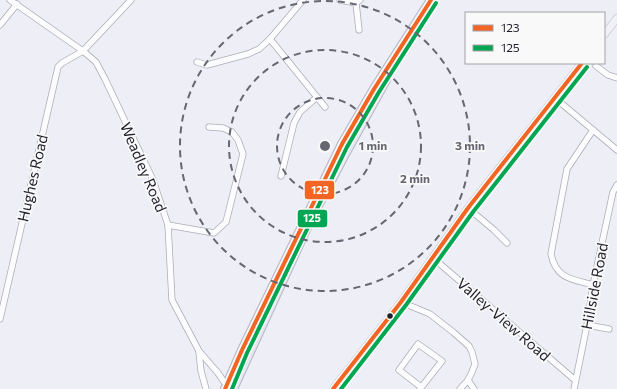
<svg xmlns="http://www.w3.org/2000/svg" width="617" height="389" viewBox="0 0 617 389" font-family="Commissioner,sans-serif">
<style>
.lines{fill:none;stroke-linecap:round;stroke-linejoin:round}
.minor-casing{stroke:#acadb6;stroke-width:7}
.major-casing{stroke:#b6b6c4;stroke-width:8}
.highway-casing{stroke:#b6b6c4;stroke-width:10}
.minor{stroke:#fcfcfe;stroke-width:5.5}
.major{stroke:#f0f0f6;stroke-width:7}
.highway{stroke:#e6e6f2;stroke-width:8}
.minor-bridge-casing{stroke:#acadb6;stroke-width:7;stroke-linecap:butt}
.minor-bridge{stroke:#fcfcfe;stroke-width:5.5}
.bus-1-casing{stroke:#f9f9f9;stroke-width:7}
.bus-2-casing{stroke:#f9f9f9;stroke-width:7}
.bus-1{stroke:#f26522;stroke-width:4}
.bus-2{stroke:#00a651;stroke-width:4}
.ring{fill:none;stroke:#676773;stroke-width:2;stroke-dasharray:7 5}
.bus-dot{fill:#1f1f2c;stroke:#f9f9f9;stroke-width:1.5}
.labels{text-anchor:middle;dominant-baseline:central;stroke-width:3.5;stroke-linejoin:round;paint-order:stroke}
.street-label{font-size:15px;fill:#1f1f2c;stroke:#f9f9f9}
.centre{fill:#676773;stroke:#f9f9f9;stroke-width:2}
.ring-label{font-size:12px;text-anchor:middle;font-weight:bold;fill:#676773;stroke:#f9f9f9;stroke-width:3.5;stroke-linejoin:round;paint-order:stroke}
.line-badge{stroke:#f9f9f9;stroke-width:1.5}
.badge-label{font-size:11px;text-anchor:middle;font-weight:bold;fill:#fff}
</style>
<rect width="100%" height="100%" fill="#eeeef6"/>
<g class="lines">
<g class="minor-casing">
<g id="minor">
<polyline points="10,0 83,51 96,62 105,79 153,180 168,225 172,300 199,351 218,373"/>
<polyline points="340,0 356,3 360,0"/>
<polyline points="356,3 359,30"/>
<polyline points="0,25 17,4"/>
<polyline points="270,39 325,107"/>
<polyline points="197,62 207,65 248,54 259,49 270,39 303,0"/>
<polyline points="596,66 608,75 617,78"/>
<polyline points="555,98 617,150"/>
<path d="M593 130 567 169 551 254C556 279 572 279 593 285"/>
<polyline points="281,176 294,123 300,112 317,97"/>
<polyline points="468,208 494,230 507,243"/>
<polyline points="168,225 214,233 226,222 243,154 238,140 232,132 223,128 209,127"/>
<polyline points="433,258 575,380"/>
<polyline points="401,302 430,314 453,332 469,346 472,352 475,364 472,372 468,380 474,389"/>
<polyline points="0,319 58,67 62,63 83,51 131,0"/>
<polyline points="587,325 609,329"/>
<polyline points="199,352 201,371 206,389"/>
<polyline points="420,389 442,361 418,344 399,370 421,387"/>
<polyline points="460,389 468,380"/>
<polyline points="574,389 587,325 593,285 613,192 617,185"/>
</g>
</g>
<g class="major-casing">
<g id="major">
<polyline points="604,35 617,18"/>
<polyline points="333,389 401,302 468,208 582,63"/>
</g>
</g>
<g class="highway-casing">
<g id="highway">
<polyline points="225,389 242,350 342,144 374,89 431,0"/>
<polyline points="233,389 309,223 345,154 386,80"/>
</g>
</g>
<use href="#minor" class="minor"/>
<use href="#major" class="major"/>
<use href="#highway" class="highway"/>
<g class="minor-bridge-casing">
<polyline id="minor-bridge" points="218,373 229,389"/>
</g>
<use href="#minor-bridge" class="minor-bridge"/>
<g class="bus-1-casing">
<g id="bus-1">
<polyline points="225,389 242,350 342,144 374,89 431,0"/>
<polyline points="333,389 401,302 468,208 582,63"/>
</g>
</g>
<g class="bus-2-casing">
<g id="bus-2">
<polyline points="232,389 247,353 347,147 379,92 436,3"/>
<polyline points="341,389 406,305 473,212 587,67"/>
</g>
</g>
<use href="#bus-1" class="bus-1"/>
<use href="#bus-2" class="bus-2"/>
</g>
<g class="ring">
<circle cx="325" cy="146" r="48"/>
<circle cx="325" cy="146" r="96"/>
<circle cx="325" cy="146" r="145"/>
</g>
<circle class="bus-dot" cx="390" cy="316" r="3.5"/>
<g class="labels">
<g class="street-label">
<text transform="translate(144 167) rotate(67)">Weadley Road</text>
<text transform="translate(32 178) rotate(-77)">Hughes Road</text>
<text transform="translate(594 286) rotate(-79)">Hillside Road</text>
<text transform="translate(504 319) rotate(41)">Valley-View Road</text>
</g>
</g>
<circle cx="325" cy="146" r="6" class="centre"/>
<g class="ring-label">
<text x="373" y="150">1 min</text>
<text x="470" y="150">3 min</text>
<text x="415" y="183">2 min</text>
</g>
<g class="line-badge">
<rect x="304" y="180" width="31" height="20" rx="4" fill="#f26522"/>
<rect x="297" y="209" width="31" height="19" rx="4" fill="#00a651"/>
</g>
<g class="badge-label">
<text x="320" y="194">123</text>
<text x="312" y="222">125</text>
</g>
<rect x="465" y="12" width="140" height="52" fill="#f9f9f9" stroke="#a2a2a7"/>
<rect x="473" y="25" width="20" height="6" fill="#f26522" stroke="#a2a2a7"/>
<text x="501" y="32" font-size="12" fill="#1f1f2c">123</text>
<rect x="473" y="45" width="20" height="6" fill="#00a651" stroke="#a2a2a7"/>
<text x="501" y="52" font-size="12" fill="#1f1f2c">125</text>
</svg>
